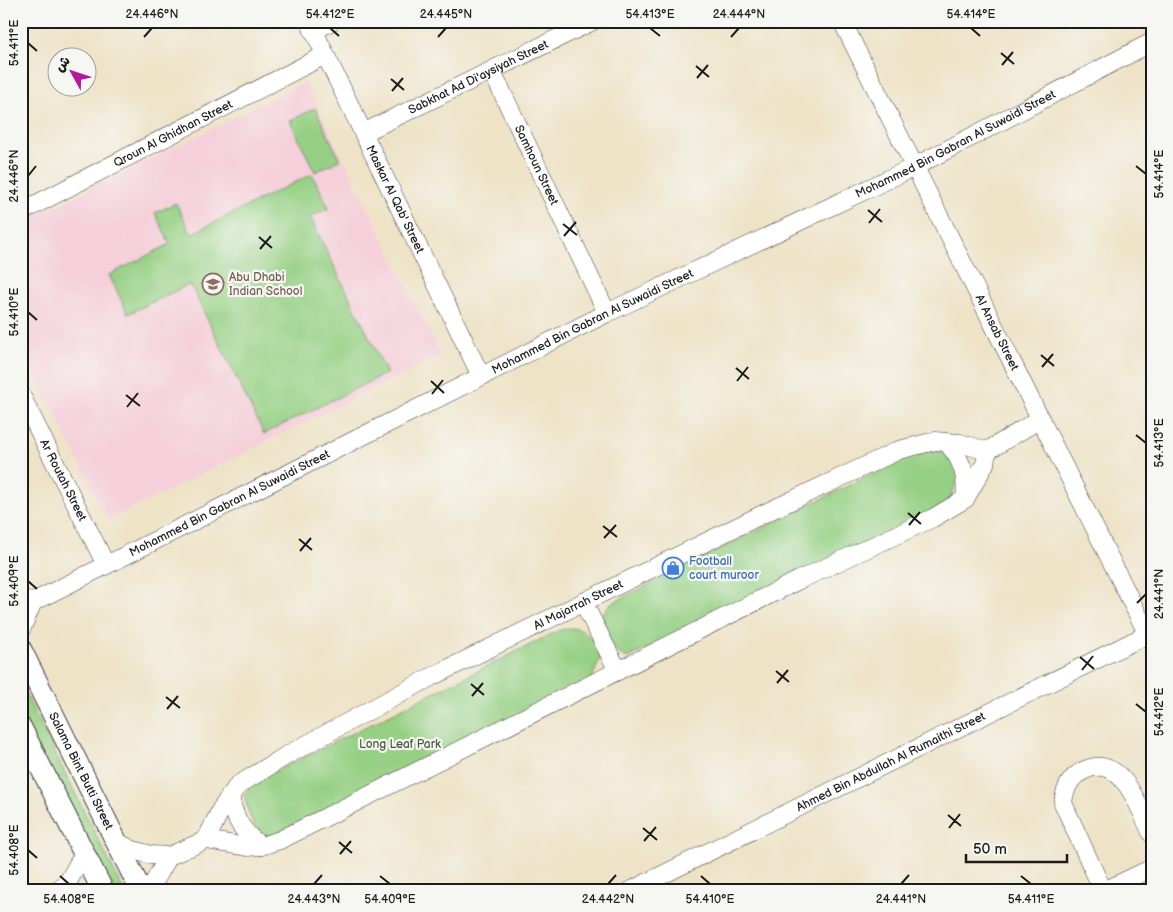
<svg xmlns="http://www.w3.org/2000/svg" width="1173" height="912" viewBox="0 0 1173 912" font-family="'Balsamiq Sans','Playpen Sans Arabic',sans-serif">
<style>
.built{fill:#f5cfd9}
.green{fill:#96d084;stroke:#597650}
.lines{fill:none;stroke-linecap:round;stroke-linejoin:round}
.minor-casing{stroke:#3c3a36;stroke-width:19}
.major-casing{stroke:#3c3a36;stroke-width:23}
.minor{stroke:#fff;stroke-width:18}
.major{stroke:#fff;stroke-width:21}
.ticks{fill:none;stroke:#1c1c1c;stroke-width:2}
.labels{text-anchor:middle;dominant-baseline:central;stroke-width:4.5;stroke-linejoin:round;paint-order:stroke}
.street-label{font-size:12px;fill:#1c1c1c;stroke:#f6f6f2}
.education-label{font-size:12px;fill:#785e54;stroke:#f6f6f2;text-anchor:start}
.shop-label{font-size:12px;fill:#366cbe;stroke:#f6f6f2;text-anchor:start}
.park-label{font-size:12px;fill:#475b40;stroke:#f6f6f2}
.neatline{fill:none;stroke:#1c1c1c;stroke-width:2}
.ticks-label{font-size:12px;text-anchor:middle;fill:#1c1c1c}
</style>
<rect width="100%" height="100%" fill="#f6f6f2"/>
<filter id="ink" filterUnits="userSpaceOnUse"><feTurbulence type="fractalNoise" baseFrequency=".02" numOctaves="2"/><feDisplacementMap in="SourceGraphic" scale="10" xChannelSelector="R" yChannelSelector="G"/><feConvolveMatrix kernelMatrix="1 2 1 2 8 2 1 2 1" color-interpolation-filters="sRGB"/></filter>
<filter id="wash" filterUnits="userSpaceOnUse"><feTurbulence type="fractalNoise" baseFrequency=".0096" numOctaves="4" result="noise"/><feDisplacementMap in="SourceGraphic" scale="20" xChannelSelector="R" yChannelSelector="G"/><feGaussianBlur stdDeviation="1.12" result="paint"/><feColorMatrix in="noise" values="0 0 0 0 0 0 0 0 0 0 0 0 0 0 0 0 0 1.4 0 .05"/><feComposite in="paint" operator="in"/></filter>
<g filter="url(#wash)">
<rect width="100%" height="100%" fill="#eee3c7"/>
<polygon class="built" points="305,82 441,355 108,520 21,346 21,223"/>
<g class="green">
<polygon points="315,108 340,160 315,172 290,121"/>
<polygon points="312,174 329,208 310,217 387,373 264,434 190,284 128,314 109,275 170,244 155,213 176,203 191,234"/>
<path d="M931 449 941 452 956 465 958 479 948 503 628 658C609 652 606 632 602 614L610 604 918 451Z"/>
<path d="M573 628 583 631 598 645 600 659 590 683 270 837C251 831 248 811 244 794L252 783 560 630Z"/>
<polygon points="21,685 124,891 107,891 21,716"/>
</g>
</g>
<g filter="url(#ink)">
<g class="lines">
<g class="minor-casing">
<g id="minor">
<path id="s1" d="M309 21 481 376"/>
<path id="s2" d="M842 21 1152 643"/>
<polyline points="313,31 332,21"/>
<path id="s3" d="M492 71 607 313"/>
<path id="s4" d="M363 133 593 21"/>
<path id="s5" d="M21 212 325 55"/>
<path id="s6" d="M21 395 106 565"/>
<path d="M946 442C962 458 968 476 965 499"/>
<path id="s7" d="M21 600 33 602 607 313 914 167 1152 42"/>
<polyline points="583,602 618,671"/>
<polyline points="21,630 33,602"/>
<path d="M230 796C234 819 243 833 261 846"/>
<path id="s8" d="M206 840 221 809 238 785 289 754 431 677 765 513 899 450 935 441 960 443 987 451"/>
<polyline points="117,842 133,850 151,855 169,856 206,840 247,847 261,846 280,840 799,580 933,518 965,499 985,464 987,451 1040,419"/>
<polyline points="57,891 69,880 84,853"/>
<polyline points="149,891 169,856"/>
<path id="s9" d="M630 891 1152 632"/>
<path d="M1103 891 1063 803C1065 787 1071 776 1085 770 1123 753 1139 809 1152 834"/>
<polyline points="1104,891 1152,868"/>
</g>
</g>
<g class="major-casing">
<g id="major">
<path id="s10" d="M21 650 141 891"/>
<polyline points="21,728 103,891"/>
</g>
</g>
<use href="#minor" class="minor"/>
<use href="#major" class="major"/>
</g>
</g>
<path class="ticks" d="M330 28 339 36M650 28 660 36M971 28 980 36M144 37 152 28M438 37 446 28M731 37 739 28M28 43 37 51M1001 53 1014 64M1002 65 1013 52M696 66 709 77M697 78 708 65M391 79 404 90M392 91 403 78M1136 166 1146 174M28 176 36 166M868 210 882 222M869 223 880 209M563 224 577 235M564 236 576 222M259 237 272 248M260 249 271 236M28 312 37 320M1041 355 1054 366M1042 367 1053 354M736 368 749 379M431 381 444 393M737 381 748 367M432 394 443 380M126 395 140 406M127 407 138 393M1136 435 1146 443M908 513 921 524M909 525 920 512M603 526 617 537M604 538 616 525M299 539 312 550M300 551 311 538M28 581 37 589M1137 603 1146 594M1080 657 1094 669M1082 670 1093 656M776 671 789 682M777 683 788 670M471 684 484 695M472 696 483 683M166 697 180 708M1136 704 1146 712M167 709 178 696M948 815 961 826M643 828 657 840M949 828 960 814M644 841 656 827M339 842 352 853M28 850 37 858M340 854 351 841M60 876 69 884M380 876 390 884M701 876 710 884M1021 876 1031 884M314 884 322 875M608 884 616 875M901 884 909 875"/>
<defs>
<g id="school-ring" transform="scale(1.125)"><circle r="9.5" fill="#f6f6f2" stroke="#8d6e63" stroke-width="1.5"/><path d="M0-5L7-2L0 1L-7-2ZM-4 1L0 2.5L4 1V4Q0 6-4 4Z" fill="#8d6e63"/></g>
<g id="shop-ring" transform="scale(1.125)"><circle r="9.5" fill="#f6f6f2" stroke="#3f7fe0" stroke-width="1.5"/><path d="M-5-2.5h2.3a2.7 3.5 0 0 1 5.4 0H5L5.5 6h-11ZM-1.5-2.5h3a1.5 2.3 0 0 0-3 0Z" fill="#3f7fe0"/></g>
</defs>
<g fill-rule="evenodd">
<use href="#school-ring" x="213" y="284"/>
<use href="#shop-ring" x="673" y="568"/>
</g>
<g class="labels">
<g class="street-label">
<text stroke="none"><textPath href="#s4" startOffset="128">Sabkhat Ad Di'aysiyah Street</textPath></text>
<text stroke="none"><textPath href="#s5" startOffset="171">Qroun Al Ghidhan Street</textPath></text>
<text stroke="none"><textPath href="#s7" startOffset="1042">Mohammed Bin Gabran Al Suwaidi Street</textPath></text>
<text stroke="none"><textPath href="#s3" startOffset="104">Samhoun Street</textPath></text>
<text stroke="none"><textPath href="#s1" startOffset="198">Maskar Al Qab' Street</textPath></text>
<text stroke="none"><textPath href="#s7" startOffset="638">Mohammed Bin Gabran Al Suwaidi Street</textPath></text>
<text stroke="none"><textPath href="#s2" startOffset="348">Al Ansab Street</textPath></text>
<text stroke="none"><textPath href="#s6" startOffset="95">Ar Routah Street</textPath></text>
<text stroke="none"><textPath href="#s7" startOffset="232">Mohammed Bin Gabran Al Suwaidi Street</textPath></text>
<text stroke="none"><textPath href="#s8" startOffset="449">Al Majarrah Street</textPath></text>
<text stroke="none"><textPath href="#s9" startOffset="291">Ahmed Bin Abdullah Al Rumaithi Street</textPath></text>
<text stroke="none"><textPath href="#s10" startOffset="135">Salama Bint Butti Street</textPath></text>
</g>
<g class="education-label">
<text x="229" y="277">Abu Dhabi<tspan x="229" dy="14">Indian School</tspan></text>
</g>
<g class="shop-label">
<text x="689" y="561">Football<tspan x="689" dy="14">court muroor</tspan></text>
</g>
<g class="park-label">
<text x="400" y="744">Long Leaf Park</text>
</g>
</g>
<rect width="1173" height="912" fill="none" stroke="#f6f6f2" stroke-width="55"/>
<g transform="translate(72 72) rotate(310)"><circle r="24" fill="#f6f6f2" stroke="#9f9f9c"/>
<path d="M0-4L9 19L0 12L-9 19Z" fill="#b5179e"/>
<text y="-8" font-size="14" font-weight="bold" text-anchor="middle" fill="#1c1c1c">ش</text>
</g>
<path d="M966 854v8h101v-8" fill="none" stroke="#1c1c1c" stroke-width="2.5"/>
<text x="973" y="854" font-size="15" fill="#1c1c1c" stroke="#f6f6f2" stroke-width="4" paint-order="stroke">50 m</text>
<rect x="28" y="28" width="1118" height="856" class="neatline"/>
<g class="ticks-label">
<text x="152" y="18">24.446°N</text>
<text x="330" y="18">54.412°E</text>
<text x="446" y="18">24.445°N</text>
<text x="650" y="18">54.413°E</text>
<text x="739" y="18">24.444°N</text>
<text x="971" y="18">54.414°E</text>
<text transform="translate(14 43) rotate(-90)" y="4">54.411°E</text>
<text transform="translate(1159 174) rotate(-90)" y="4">54.414°E</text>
<text transform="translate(14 176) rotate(-90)" y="4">24.446°N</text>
<text transform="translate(14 312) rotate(-90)" y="4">54.410°E</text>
<text transform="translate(1159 443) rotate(-90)" y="4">54.413°E</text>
<text transform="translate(14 581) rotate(-90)" y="4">54.409°E</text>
<text transform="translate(1159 594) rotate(-90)" y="4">24.441°N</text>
<text transform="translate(1159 712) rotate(-90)" y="4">54.412°E</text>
<text transform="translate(14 850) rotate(-90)" y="4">54.408°E</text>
<text x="69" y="903">54.408°E</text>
<text x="314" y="903">24.443°N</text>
<text x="390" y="903">54.409°E</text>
<text x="608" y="903">24.442°N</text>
<text x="710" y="903">54.410°E</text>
<text x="901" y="903">24.441°N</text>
<text x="1031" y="903">54.411°E</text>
</g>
</svg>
